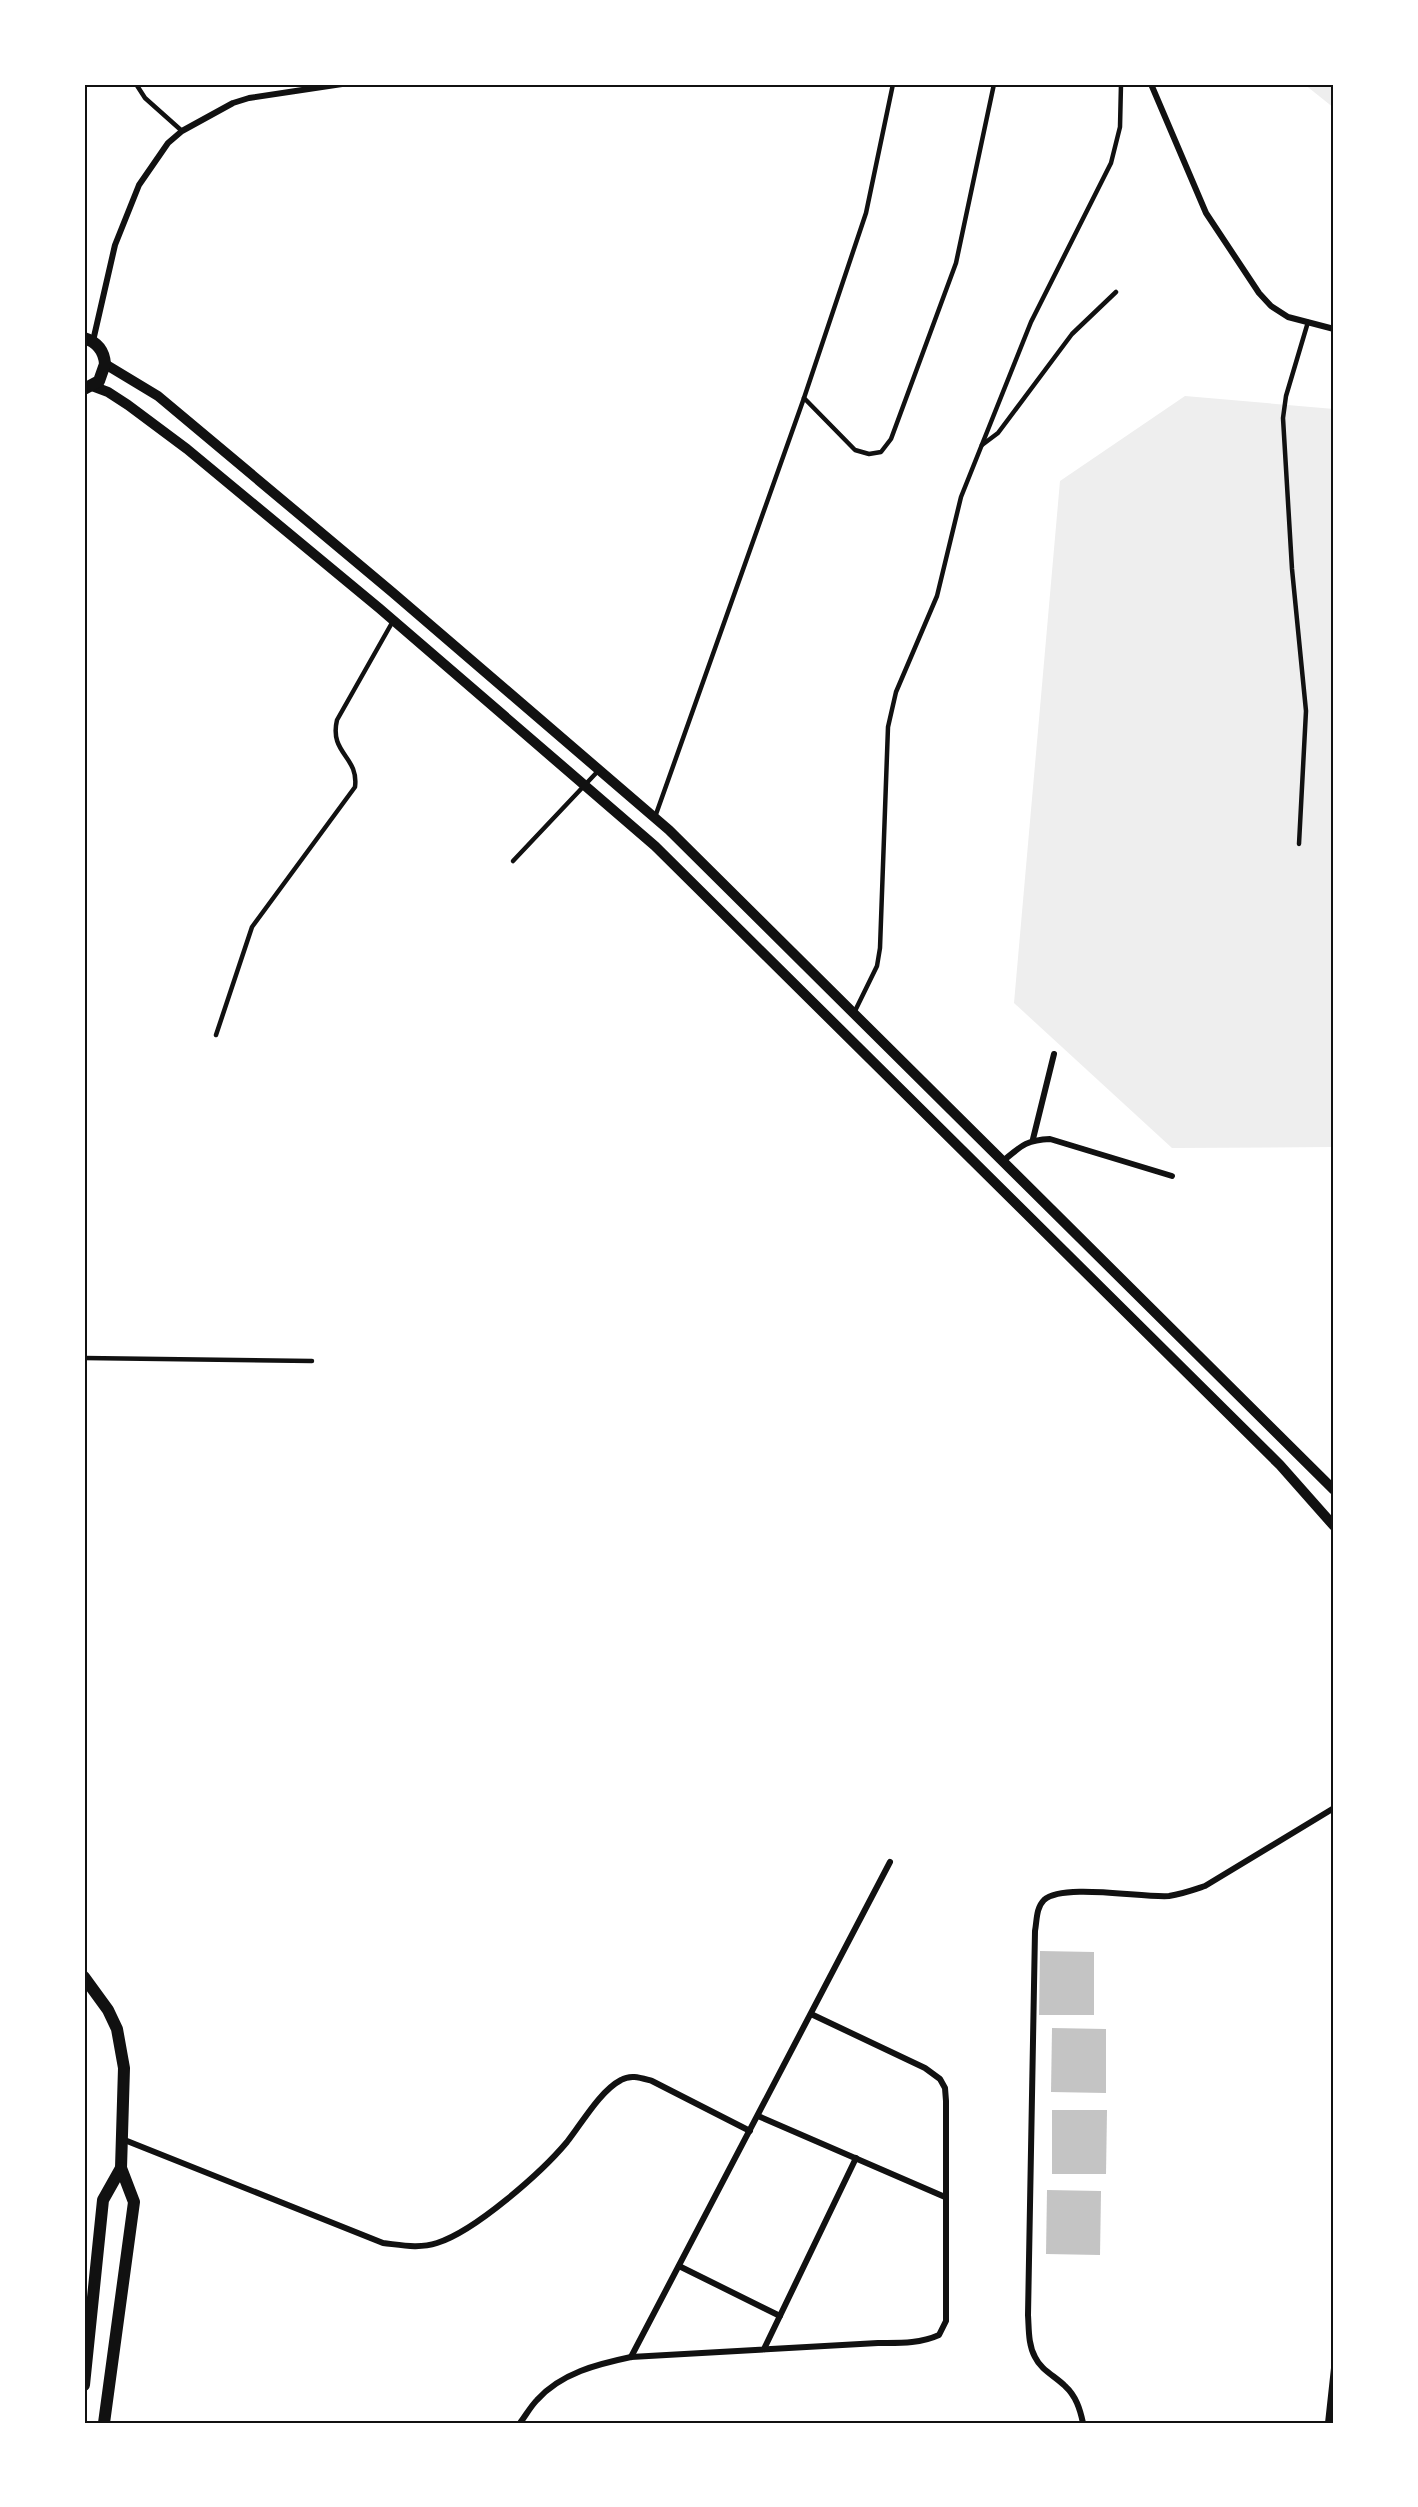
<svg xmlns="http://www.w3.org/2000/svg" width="1418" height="2507" viewBox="0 0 1418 2507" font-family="'Exo 2',sans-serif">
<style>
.green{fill:#eee}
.building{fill:#c4c4c4}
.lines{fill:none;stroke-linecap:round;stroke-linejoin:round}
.service{stroke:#111;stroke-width:4.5}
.minor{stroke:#111;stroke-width:6}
.tertiary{stroke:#111;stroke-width:10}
.secondary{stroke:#111;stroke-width:12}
.neatline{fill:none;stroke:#111;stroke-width:2}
</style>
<rect width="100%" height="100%" fill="#fff"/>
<g class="green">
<polygon points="1304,84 1334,84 1334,108"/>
<polygon points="1185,396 1334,409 1334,1147 1172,1148 1014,1003 1060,481"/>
</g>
<g class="building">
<polygon points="1040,1951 1094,1952 1094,2015 1039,2015"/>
<polygon points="1052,2028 1106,2029 1106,2093 1051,2092"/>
<polygon points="1052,2110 1107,2110 1106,2174 1052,2174"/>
<polygon points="1047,2190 1101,2191 1100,2255 1046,2254"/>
</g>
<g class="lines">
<g class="service">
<polyline points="136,84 145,98 182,131"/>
<polyline points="804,398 855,450 869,454 881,452 891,439 956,263 994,84"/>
<polyline points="982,445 998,433 1072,334 1116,292"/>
<polyline points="655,817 804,398 866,213 893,84"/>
<polyline points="1299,844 1306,711 1292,569 1283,418 1286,396 1308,322"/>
<polyline points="513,861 599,770"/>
<polyline points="854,1013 877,966 880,948 888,727 896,692 937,596 961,497 1031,322 1111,163 1120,127 1121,84"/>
<path d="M216 1035 252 927 355 787C359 756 329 754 337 720L393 621"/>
<polyline points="84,1358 312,1361"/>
</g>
<g class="minor">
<polyline points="1151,84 1206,213 1259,293 1271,306 1288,317 1334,329"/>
<polyline points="93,341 115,245 139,185 168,143 182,131 233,103 249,98 342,84"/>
<polyline points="1033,1139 1054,1054"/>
<path d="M1003 1161C1021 1146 1026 1140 1050 1139L1172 1176"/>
<polyline points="758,2116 945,2197"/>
<path d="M122 2139 383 2243C401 2245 419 2249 437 2243 475 2231 541 2173 567 2142 582 2123 600 2091 621 2080 631 2074 641 2078 652 2081L750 2131"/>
<polyline points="679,2266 780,2316"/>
<polyline points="764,2349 856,2158"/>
<polyline points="631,2357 890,1862"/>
<path d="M520 2423C526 2415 531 2406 537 2400 561 2373 598 2364 631 2357L878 2343C900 2343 919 2344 939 2335L946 2321V2101L945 2088 940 2079 925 2068 811 2014"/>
<path d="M1083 2423C1080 2409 1076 2396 1065 2386 1055 2376 1041 2370 1035 2357 1028 2344 1029 2329 1028 2315L1035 1931C1037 1920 1036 1908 1044 1900 1063 1883 1142 1898 1169 1896 1182 1894 1193 1890 1205 1886L1334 1808"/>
<polyline points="1328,2423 1334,2368"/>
</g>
<g class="tertiary">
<polyline points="105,364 158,396 392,592 669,830 1334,1490"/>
<polyline points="92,386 108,392 128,405 187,449 379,608 655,846 1280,1465 1334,1526"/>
</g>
<g class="secondary">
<path d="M84 338C97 342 104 350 105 364L99 381 84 389"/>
<polyline points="84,1977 108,2010 117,2029 124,2068 121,2168 134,2202 104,2423"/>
<polyline points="84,2385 103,2200 121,2168"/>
</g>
</g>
<rect width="1418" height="2507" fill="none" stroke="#ffffff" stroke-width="171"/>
<rect x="86" y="86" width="1246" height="2336" class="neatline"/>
</svg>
